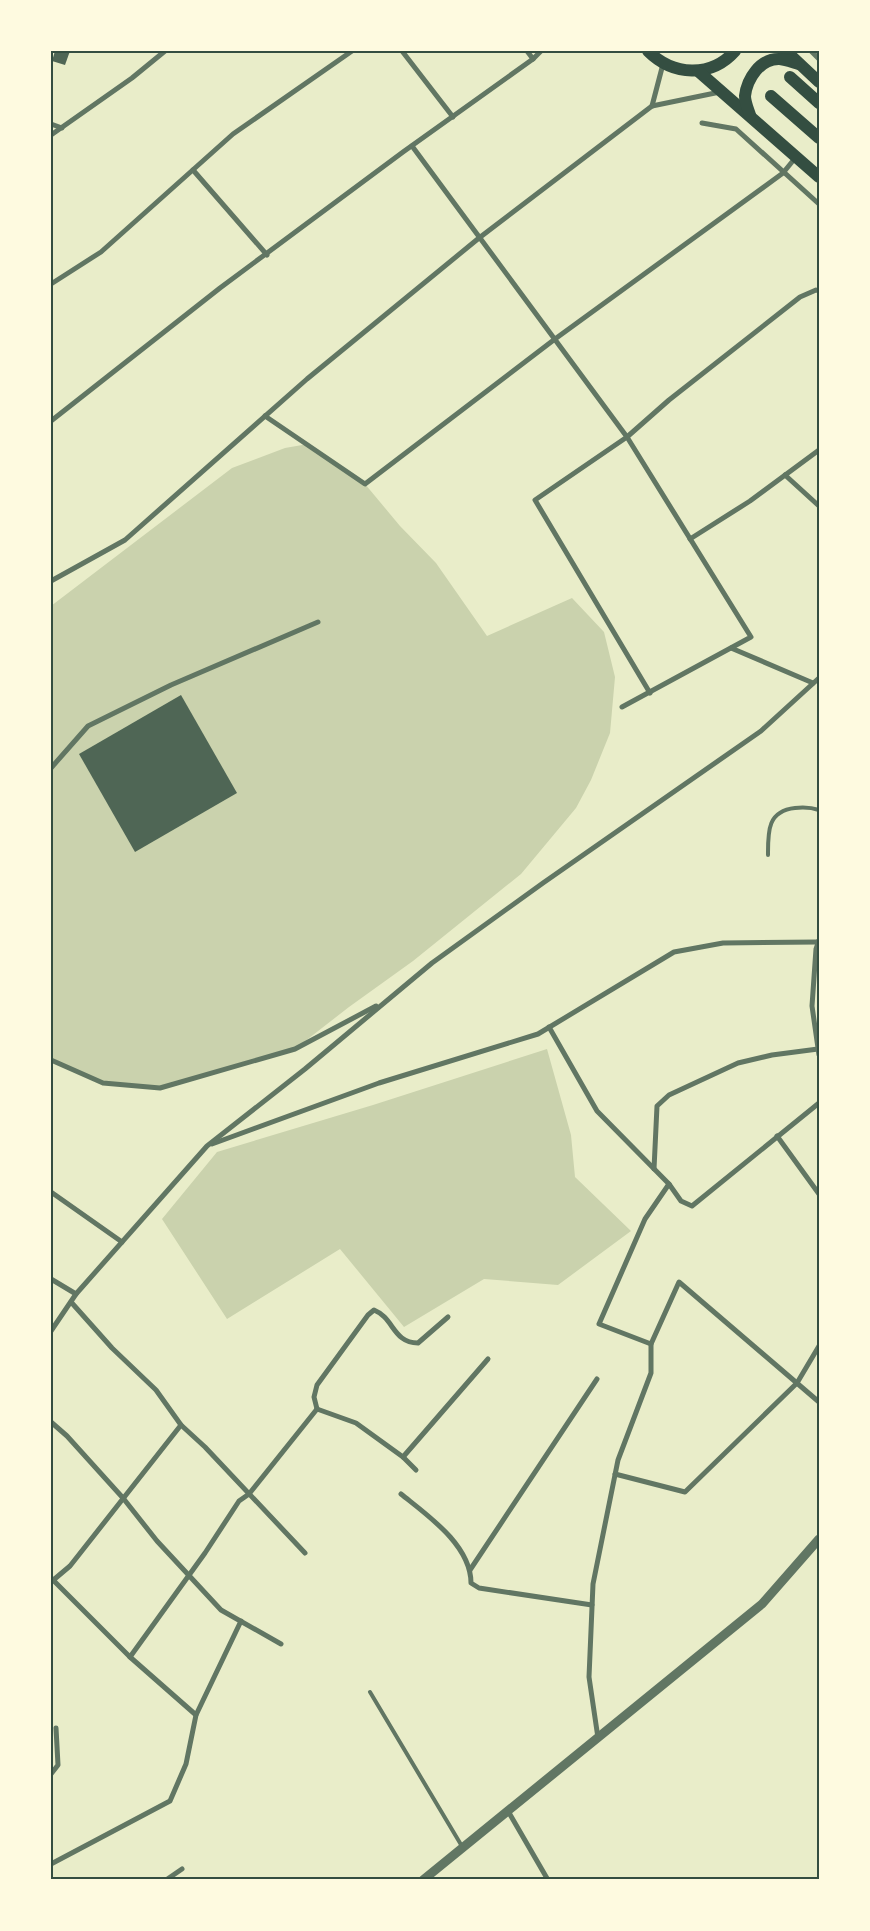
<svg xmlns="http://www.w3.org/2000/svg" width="870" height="1931" viewBox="0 0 870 1931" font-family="'Times New Roman',serif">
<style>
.green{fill:#cad2ad}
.building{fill:#4f6655}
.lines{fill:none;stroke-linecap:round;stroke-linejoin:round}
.service{stroke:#617663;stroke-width:4}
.minor{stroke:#617663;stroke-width:5}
.tertiary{stroke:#617663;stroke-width:9}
.trunk{stroke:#344e41;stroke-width:12}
.neatline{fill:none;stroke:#344e41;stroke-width:2}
</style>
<rect width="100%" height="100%" fill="#e9edc9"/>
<g class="green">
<polygon points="308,444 365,484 400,526 436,563 487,636 572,598 604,632 615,677 610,733 591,780 576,808 521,874 413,961 349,1007 295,1049 160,1088 103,1083 51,1060 51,606 232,468 285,448"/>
<polygon points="547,1049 571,1135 575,1177 631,1231 558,1285 484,1279 404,1327 340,1249 227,1319 162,1219 217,1152 373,1105"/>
</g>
<g class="building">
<polygon points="55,51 70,51 65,65 52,61"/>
<polygon points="181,695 237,793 135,852 79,754"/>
</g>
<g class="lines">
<g class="service">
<path d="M768 855C768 832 767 811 795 808 804 807 810 807 819 810"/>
<polyline points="370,1692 463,1848"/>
</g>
<g class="minor">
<polyline points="402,51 453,117"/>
<polyline points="527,51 533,59"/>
<polyline points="811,51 819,59"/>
<polyline points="652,106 663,64"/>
<polyline points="702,123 736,129 819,204"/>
<polyline points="51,124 62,128"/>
<polyline points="51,135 132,78 165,51"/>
<polyline points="412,146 627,437 751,637 622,707"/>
<polyline points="193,170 267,255"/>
<polyline points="51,284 101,252 233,134 352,51"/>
<polyline points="265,416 365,484 555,339 783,173 796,157"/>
<polyline points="51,421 220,288 403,152 533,59 541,51"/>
<polyline points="785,475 819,506"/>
<polyline points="690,539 750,501 819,450"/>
<polyline points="51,581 125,540 307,379 479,238 652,106 720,92"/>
<polyline points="731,648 813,683"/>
<polyline points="650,693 535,500 627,437 669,400 800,297 816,290 819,291"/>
<polyline points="51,768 88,726 171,685 318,622"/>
<polyline points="819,940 816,949 812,1006 819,1055"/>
<polyline points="549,1027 597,1111 669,1184 681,1201 692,1206 819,1103"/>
<polyline points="51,1060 103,1083 160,1088 295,1049 376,1006"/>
<polyline points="777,1136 819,1194"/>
<polyline points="212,1144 379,1083 538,1034 674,952 723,943 818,942"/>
<polyline points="654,1169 657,1106 669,1095 738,1063 772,1055 818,1049"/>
<polyline points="51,1192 122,1242"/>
<polyline points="51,1279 76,1294"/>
<polyline points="71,1302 112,1348 156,1390 181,1425 205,1447 305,1553"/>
<polyline points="51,1331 76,1294 207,1146 305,1069 432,963 543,883 761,731 819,678"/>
<polyline points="651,1344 599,1324 645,1219 669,1184"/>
<path d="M317 1409 314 1397 317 1385 368 1315 374 1310C394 1318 393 1343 418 1343L448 1317"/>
<polyline points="317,1409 356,1423 403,1457 416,1470"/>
<polyline points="51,1422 67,1436 123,1498 157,1541 221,1610 281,1644"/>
<polyline points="403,1457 488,1359"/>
<polyline points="615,1474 685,1492 797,1383 819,1346"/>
<path d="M401 1494C427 1515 471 1545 471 1583L479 1588 592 1605"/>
<polyline points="470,1570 597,1379"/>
<polyline points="51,1578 130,1657 196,1715"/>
<polyline points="51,1582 70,1566 181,1425"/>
<polyline points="130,1657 205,1553 239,1501 249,1494 317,1409"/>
<polyline points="598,1738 589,1677 593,1584 618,1460 651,1373 651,1344 679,1282 819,1402"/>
<polyline points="51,1774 58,1765 56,1728"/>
<polyline points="508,1811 548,1880"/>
<polyline points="51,1864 170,1801 186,1764 196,1715 241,1621"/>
<polyline points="166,1880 182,1869"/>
</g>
<polyline class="tertiary" points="423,1880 762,1604 819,1539"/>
<g class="trunk">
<path d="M648 51C673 76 711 78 735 51"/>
<polyline points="786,51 819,82"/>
<polyline points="698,71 819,177"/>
<polyline points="790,77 819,103"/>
<polyline points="771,96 819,138"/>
<path d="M750 115C748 109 745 102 745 96 747 79 760 58 780 59 786 60 793 62 799 64"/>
</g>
</g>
<rect width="870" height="1931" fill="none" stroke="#fefae0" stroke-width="105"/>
<rect x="52" y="52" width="766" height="1826" class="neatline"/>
</svg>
